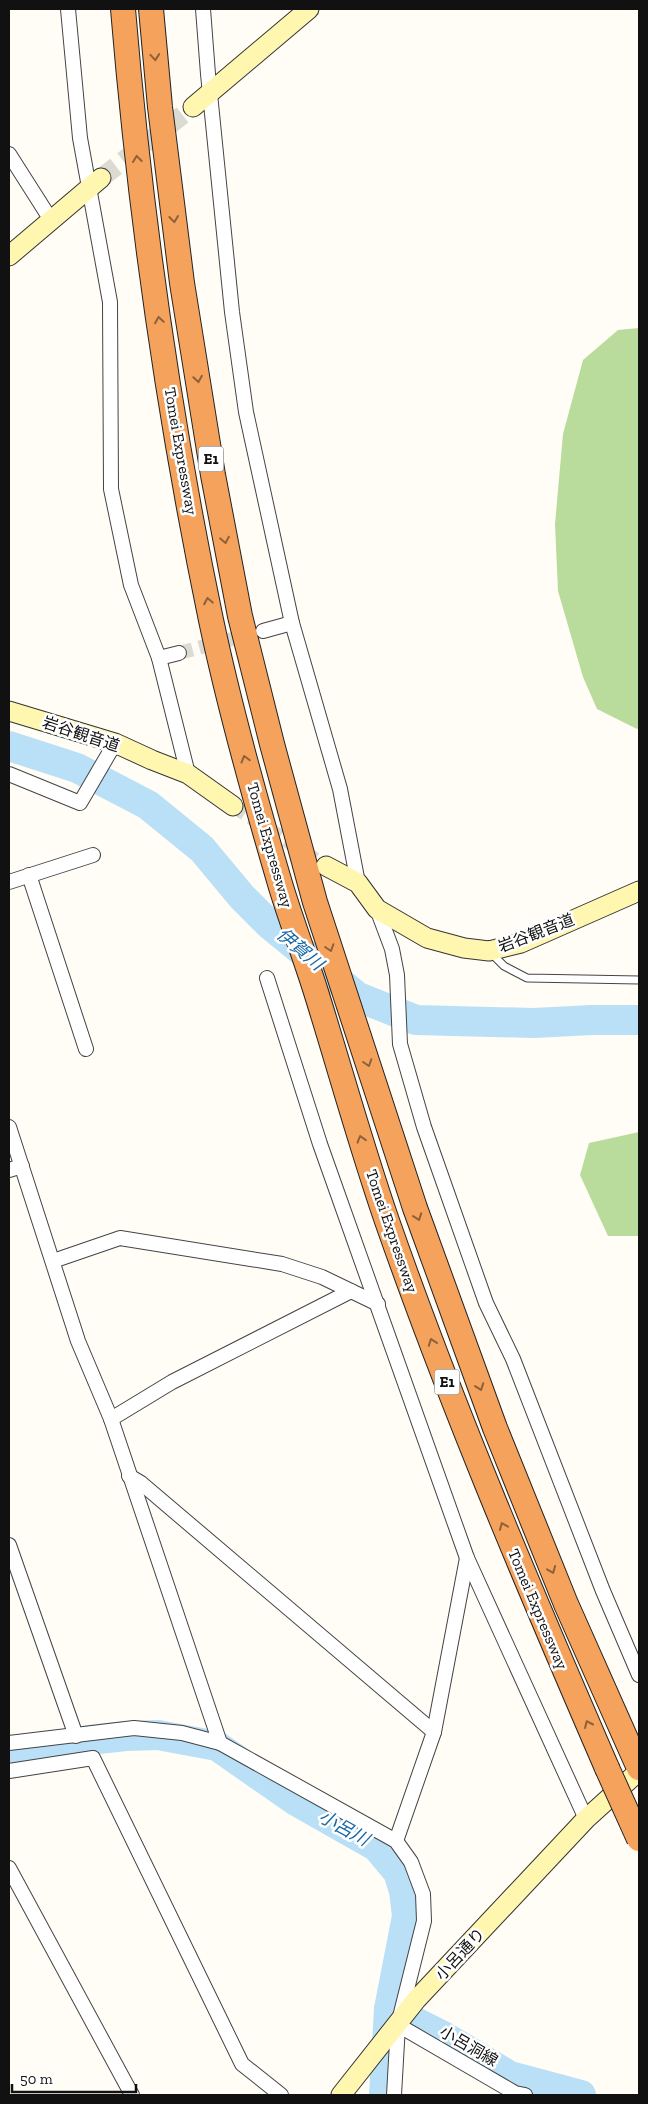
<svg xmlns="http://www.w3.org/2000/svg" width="648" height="2104" viewBox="0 0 648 2104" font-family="'Zilla Slab','Noto Sans JP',serif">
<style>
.forest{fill:#b9dc9c}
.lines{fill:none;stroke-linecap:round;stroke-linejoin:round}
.river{stroke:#b9e0f7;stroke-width:30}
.street-tunnel{stroke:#dbdad3;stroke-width:14;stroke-dasharray:14 7;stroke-linecap:butt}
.secondary-tunnel{stroke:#dbdad3;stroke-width:19;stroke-dasharray:19 9;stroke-linecap:butt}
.lane-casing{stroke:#444;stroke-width:9}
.street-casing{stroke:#444;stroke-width:16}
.secondary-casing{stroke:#333;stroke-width:21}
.highway-casing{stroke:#222;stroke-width:26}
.lane{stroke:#fff;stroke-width:7}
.street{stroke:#fff;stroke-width:14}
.secondary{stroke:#fff6b0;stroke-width:19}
.highway{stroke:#f5a25d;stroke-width:24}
.highway-bridge-casing{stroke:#222;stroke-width:26;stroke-linecap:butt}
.highway-bridge{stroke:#f5a25d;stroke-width:24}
.oneway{stroke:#8e613b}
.labels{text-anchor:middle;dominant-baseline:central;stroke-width:5;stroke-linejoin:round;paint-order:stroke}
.shield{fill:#fff;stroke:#585858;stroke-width:1}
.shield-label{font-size:15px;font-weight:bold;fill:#111}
.street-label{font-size:16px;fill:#111;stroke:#fff}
.water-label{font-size:18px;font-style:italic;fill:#1768a6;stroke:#fff}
</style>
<rect width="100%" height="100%" fill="#fffdf5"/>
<g class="forest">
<polygon points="639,328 639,728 637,729 597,709 583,677 558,591 555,524 563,434 583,360 618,330"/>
<polygon points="639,1132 639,1236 608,1236 580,1175 589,1143"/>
</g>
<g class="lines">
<g class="river">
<polyline points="9,746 77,768 148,805 202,849 242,897 270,925 358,997 416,1020 534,1023 592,1020 639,1020"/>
<polyline points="9,1754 89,1740 126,1736 158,1735 217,1746 296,1801 377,1847 398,1872 404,1891 407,1916 389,2009 384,2095"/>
<polyline points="389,2009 445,2037 510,2076 581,2095"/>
</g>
<g class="street-tunnel">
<polyline points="179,653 251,634"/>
<polyline points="233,806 326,866"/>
</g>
<polyline class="secondary-tunnel" points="101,178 193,107"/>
<g class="lane-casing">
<polyline id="lane" points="491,953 504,966 527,978 639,980"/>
</g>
<g class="street-casing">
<g id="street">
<polyline points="68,9 80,138 110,302 111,489 131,585 159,658 188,774"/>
<polyline points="203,9 208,74 232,312 246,412 292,623 340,789 358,883"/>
<polyline points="9,154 51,220"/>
<polyline points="263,631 292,623"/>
<polyline points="159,658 179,653"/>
<polyline points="9,774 80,803 115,743"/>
<polyline points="29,875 86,1049"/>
<polyline points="9,882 93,855"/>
<polyline points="377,909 392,949 397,975 400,1044 424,1127 486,1303 513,1359 603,1591 639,1675"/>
<polyline points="267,978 320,1144 467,1558 586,1819"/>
<polyline points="9,1127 78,1341 111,1419 220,1743"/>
<polyline points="9,1170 22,1166"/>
<polyline points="53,1261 120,1238 282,1264 322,1277 378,1304"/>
<polyline points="111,1419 172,1382 351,1291"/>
<polyline points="129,1476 141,1483 434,1732"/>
<polyline points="9,1545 76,1736"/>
<polyline points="9,1743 134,1728 182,1733 220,1743 396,1841 411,1862 423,1894 424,1921 398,2025 394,2095"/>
<polyline points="9,1771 93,1758 242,2064 281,2095"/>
<polyline points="396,1841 434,1732 467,1558"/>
<polyline points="9,1868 132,2095"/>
<polyline points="398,2025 515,2093 525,2095"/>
</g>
</g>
<g class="secondary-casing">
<g id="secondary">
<polyline points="193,107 309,9"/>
<polyline points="9,256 101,178"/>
<polyline points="9,711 115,743 152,760 188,774 233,806"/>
<polyline points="326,866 358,883 377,909 427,938 464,948 489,951 521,943 639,891"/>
<polyline points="341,2095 416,2000 586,1819 639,1771"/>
</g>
</g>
<g class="highway-casing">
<g id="highway">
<path d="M123 9C140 214 169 418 211 620 230 710 255 799 281 887 292 923 305 957 316 992 340 1069 361 1146 387 1221 452 1407 529 1588 607 1768"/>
<polyline points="151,9 160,107 182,283 213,475 240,616 272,744 315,902 415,1208 495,1428 566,1604 639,1768"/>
</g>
</g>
<use href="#lane" class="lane"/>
<use href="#street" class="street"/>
<use href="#secondary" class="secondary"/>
<use href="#highway" class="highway"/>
<g class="highway-bridge-casing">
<polyline id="highway-bridge" points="607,1768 639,1839"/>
</g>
<use href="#highway-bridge" class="highway-bridge"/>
</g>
<defs><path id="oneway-chevron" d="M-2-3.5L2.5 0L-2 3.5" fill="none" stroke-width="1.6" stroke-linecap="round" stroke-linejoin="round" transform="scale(1.25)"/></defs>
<g class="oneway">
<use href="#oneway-chevron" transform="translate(155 57) rotate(85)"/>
<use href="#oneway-chevron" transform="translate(137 159) rotate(-97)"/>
<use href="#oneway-chevron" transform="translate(174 219) rotate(83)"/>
<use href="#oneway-chevron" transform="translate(159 320) rotate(-99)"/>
<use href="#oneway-chevron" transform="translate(198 379) rotate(81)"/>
<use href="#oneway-chevron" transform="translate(225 540) rotate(79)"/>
<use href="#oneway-chevron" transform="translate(208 601) rotate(-101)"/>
<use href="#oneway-chevron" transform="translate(245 759) rotate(-106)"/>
<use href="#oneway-chevron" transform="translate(330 948) rotate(72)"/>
<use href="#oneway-chevron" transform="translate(368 1063) rotate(72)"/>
<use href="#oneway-chevron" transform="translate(361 1139) rotate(-107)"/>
<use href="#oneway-chevron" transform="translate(418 1217) rotate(70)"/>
<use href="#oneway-chevron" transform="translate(432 1342) rotate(-110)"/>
<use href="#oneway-chevron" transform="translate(480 1387) rotate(70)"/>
<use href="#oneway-chevron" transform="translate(503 1526) rotate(-112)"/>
<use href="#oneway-chevron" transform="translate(552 1570) rotate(68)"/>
<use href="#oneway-chevron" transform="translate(588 1724) rotate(-114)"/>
</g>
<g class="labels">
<g class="shield">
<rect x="198.5" y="446.5" width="25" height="25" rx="4"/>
<rect x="434.5" y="1369.5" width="25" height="25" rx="4"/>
</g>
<g class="shield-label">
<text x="211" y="459">E1</text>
<text x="447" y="1382">E1</text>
</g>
<g class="street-label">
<text transform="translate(181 451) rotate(80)">Tomei Expressway</text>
<text transform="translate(81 734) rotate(18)">岩谷観音道</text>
<text transform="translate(270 845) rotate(74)">Tomei Expressway</text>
<text transform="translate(536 933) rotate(-21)">岩谷観音道</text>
<text transform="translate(392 1231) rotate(71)">Tomei Expressway</text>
<text transform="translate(538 1609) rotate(67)">Tomei Expressway</text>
<text transform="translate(460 1954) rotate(-47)">小呂通り</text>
<text transform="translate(469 2046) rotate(30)">小呂洞線</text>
</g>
<g class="water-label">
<text transform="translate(300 949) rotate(40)">伊賀川</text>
<text transform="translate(344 1828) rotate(29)">小呂川</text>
</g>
</g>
<rect width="648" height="2104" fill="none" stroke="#111111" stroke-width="20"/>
<path d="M12 2084v8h124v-8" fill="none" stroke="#111111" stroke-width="2.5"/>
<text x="20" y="2084" font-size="15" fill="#111111" stroke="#ffffff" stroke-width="4" paint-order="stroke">50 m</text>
</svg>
